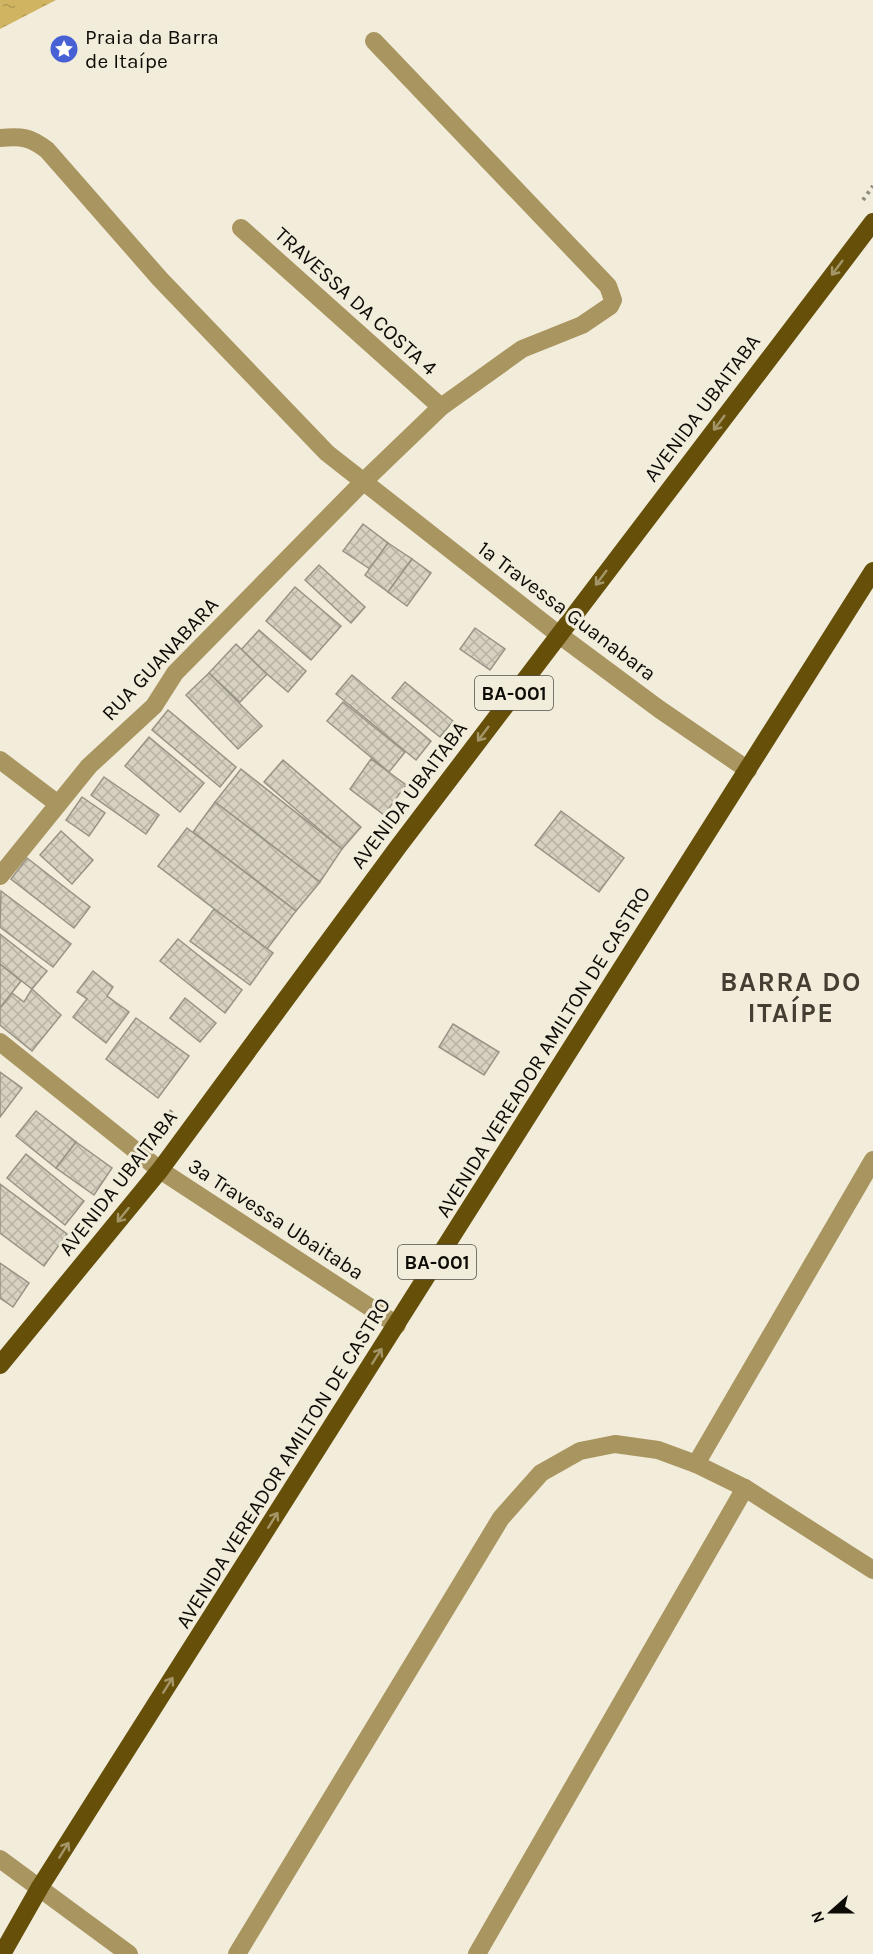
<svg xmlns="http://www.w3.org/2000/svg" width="873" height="1954" viewBox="0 0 873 1954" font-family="Karla,sans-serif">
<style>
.water{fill:url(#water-ripples)}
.building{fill:url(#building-cross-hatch);stroke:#989384;stroke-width:1.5}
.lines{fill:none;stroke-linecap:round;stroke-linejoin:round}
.path{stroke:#928d81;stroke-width:4;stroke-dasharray:3 4.5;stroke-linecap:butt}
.minor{stroke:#a99560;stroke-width:18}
.major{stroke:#654f09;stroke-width:18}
.oneway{stroke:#a49668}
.labels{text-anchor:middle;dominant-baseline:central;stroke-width:6;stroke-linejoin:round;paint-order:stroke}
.shield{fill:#f2ecdb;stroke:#524e46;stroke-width:1.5}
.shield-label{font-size:20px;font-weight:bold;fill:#0d0b06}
.poi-label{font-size:21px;fill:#0d0b06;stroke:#f2ecdb;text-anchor:start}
.street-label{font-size:21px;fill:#0d0b06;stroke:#f2ecdb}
.district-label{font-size:27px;font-weight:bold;letter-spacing:1.5px;fill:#443f32;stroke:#f2ecdb}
</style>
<defs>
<pattern id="water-ripples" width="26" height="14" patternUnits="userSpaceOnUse" patternTransform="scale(1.5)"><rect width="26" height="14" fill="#d1b461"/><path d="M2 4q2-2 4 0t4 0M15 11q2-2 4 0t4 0" fill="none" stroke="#b29953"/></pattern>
<pattern id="building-cross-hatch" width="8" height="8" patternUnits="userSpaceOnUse" patternTransform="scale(1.5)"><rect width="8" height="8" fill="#d7d1c1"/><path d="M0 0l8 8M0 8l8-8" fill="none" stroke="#b7b2a4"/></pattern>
</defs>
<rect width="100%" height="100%" fill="#f2ecdb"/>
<polygon class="water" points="0,0 56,0 0,29"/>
<g class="building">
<polygon points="363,524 388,543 370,569 343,551"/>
<polygon points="388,543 412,559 388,592 365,575"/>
<polygon points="412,559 431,573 407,606 388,592"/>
<polygon points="319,565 365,607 351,623 305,580"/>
<polygon points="295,587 341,626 311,660 266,621"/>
<polygon points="475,628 505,649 490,670 460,649"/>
<polygon points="259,630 306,671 288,692 240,651"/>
<polygon points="236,644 267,674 240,702 209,673"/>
<polygon points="209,673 262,726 238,749 186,695"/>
<polygon points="352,675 431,741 416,760 336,694"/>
<polygon points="405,682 453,721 440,737 392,698"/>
<polygon points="343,702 405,752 389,772 327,721"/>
<polygon points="168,710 236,767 220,787 152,730"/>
<polygon points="149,737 204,783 180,812 125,766"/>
<polygon points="371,759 406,785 384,815 350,789"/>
<polygon points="283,760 361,827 342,849 264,782"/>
<polygon points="241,769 342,849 320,882 215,802"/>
<polygon points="104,777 159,815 146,834 91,795"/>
<polygon points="82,797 105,813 89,836 66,820"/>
<polygon points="215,802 320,882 296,911 193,832"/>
<polygon points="561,811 624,858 599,892 535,845"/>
<polygon points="187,828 296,911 267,949 158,866"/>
<polygon points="61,831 93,860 72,884 40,855"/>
<polygon points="27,858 90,907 74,928 11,879"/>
<polygon points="1,891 71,944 53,967 0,927"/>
<polygon points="214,909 273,953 250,985 190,941"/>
<polygon points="0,934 47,971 32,989 0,964"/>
<polygon points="178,939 242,990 225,1013 160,961"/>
<polygon points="0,964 21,981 0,1008"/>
<polygon points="93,971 113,987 107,996 129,1012 106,1043 73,1017 87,999 77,992"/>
<polygon points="32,989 61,1015 32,1051 0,1025 0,1008 12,993 24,1002"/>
<polygon points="185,998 216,1023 200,1042 170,1018"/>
<polygon points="136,1018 189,1056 158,1098 106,1059"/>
<polygon points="453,1024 499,1052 484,1075 439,1047"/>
<polygon points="0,1072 22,1088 0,1117"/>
<polygon points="36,1111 76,1142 56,1168 16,1136"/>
<polygon points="76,1142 112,1168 94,1195 56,1168"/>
<polygon points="26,1154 84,1201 65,1225 7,1178"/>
<polygon points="0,1184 67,1234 44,1266 0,1233"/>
<polygon points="0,1263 29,1283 13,1307 0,1298"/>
</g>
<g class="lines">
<g class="path">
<polyline points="863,200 873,186"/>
<polyline points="151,1136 173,1109"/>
</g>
<g class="minor">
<path d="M0 138C22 136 30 137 47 150L160 279 327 453 558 634 659 709 748 770"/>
<polyline points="241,228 441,407"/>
<polyline points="0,760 58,804"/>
<polyline points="0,876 89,766 154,706 175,673 363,482 441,407 522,349 582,325 610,306 613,300 608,286 374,41"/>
<polyline points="0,1042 160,1170 397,1325"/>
<polyline points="696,1464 873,1160"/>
<polyline points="0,1859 129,1954"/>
<polyline points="237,1954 501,1518 541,1473 580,1451 615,1444 658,1450 696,1464 745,1488 873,1570"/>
<polyline points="477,1954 745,1488"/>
</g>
<g class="major">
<polyline points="0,1365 160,1170 398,847 873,222"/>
<polyline points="2,1954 40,1887 873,571"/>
</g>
</g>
<defs><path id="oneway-shaft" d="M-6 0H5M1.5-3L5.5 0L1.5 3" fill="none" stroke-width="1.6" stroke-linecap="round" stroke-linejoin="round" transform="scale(1.5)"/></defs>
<g class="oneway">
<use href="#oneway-shaft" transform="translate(837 268) rotate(127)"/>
<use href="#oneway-shaft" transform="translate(719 423) rotate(127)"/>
<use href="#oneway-shaft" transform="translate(601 578) rotate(127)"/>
<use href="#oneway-shaft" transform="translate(483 734) rotate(127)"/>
<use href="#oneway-shaft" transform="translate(123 1215) rotate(129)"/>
<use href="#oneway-shaft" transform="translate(377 1356) rotate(-58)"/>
<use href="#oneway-shaft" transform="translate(273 1520) rotate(-58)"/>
<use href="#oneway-shaft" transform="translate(168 1685) rotate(-58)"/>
<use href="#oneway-shaft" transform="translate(64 1850) rotate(-58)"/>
</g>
<defs>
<g id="sight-disc" transform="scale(1.5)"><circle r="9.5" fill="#4760d4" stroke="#f2ecdb"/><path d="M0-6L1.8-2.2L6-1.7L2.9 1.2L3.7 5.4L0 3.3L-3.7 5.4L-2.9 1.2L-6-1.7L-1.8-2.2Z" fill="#fff"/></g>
</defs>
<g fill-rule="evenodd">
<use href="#sight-disc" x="64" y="49"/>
</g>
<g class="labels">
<g class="shield">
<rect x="475" y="676" width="78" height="34" rx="4.5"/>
<rect x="398" y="1245" width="78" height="34" rx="4.5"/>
</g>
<g class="shield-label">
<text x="514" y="693">BA-001</text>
<text x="437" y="1262">BA-001</text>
</g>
<g class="poi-label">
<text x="85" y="37">Praia da Barra<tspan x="85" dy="24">de Itaípe</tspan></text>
</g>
<g class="street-label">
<text transform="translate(356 301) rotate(42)">TRAVESSA DA COSTA 4</text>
<text transform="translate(702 408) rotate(-53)">AVENIDA UBAITABA</text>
<text transform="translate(567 611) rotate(37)">1ª Travessa Guanabara</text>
<text transform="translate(160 659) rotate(-47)">RUA GUANABARA</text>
<text transform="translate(409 795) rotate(-53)">AVENIDA UBAITABA</text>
<text transform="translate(543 1052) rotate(-58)">AVENIDA VEREADOR AMILTON DE CASTRO</text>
<text transform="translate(118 1183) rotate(-52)">AVENIDA UBAITABA</text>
<text transform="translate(276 1219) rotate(33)">3ª Travessa Ubaitaba</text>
<text transform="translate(283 1463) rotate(-58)">AVENIDA VEREADOR AMILTON DE CASTRO</text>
</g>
<g class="district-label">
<text x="791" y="982">BARRA DO<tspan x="791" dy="31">ITAÍPE</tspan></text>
</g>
</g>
<g transform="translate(831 1912) rotate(249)" stroke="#f2ecdb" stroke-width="4.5" paint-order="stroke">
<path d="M0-4.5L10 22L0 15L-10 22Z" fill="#0d0b06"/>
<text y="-9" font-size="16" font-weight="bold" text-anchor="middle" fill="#0d0b06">N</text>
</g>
</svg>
